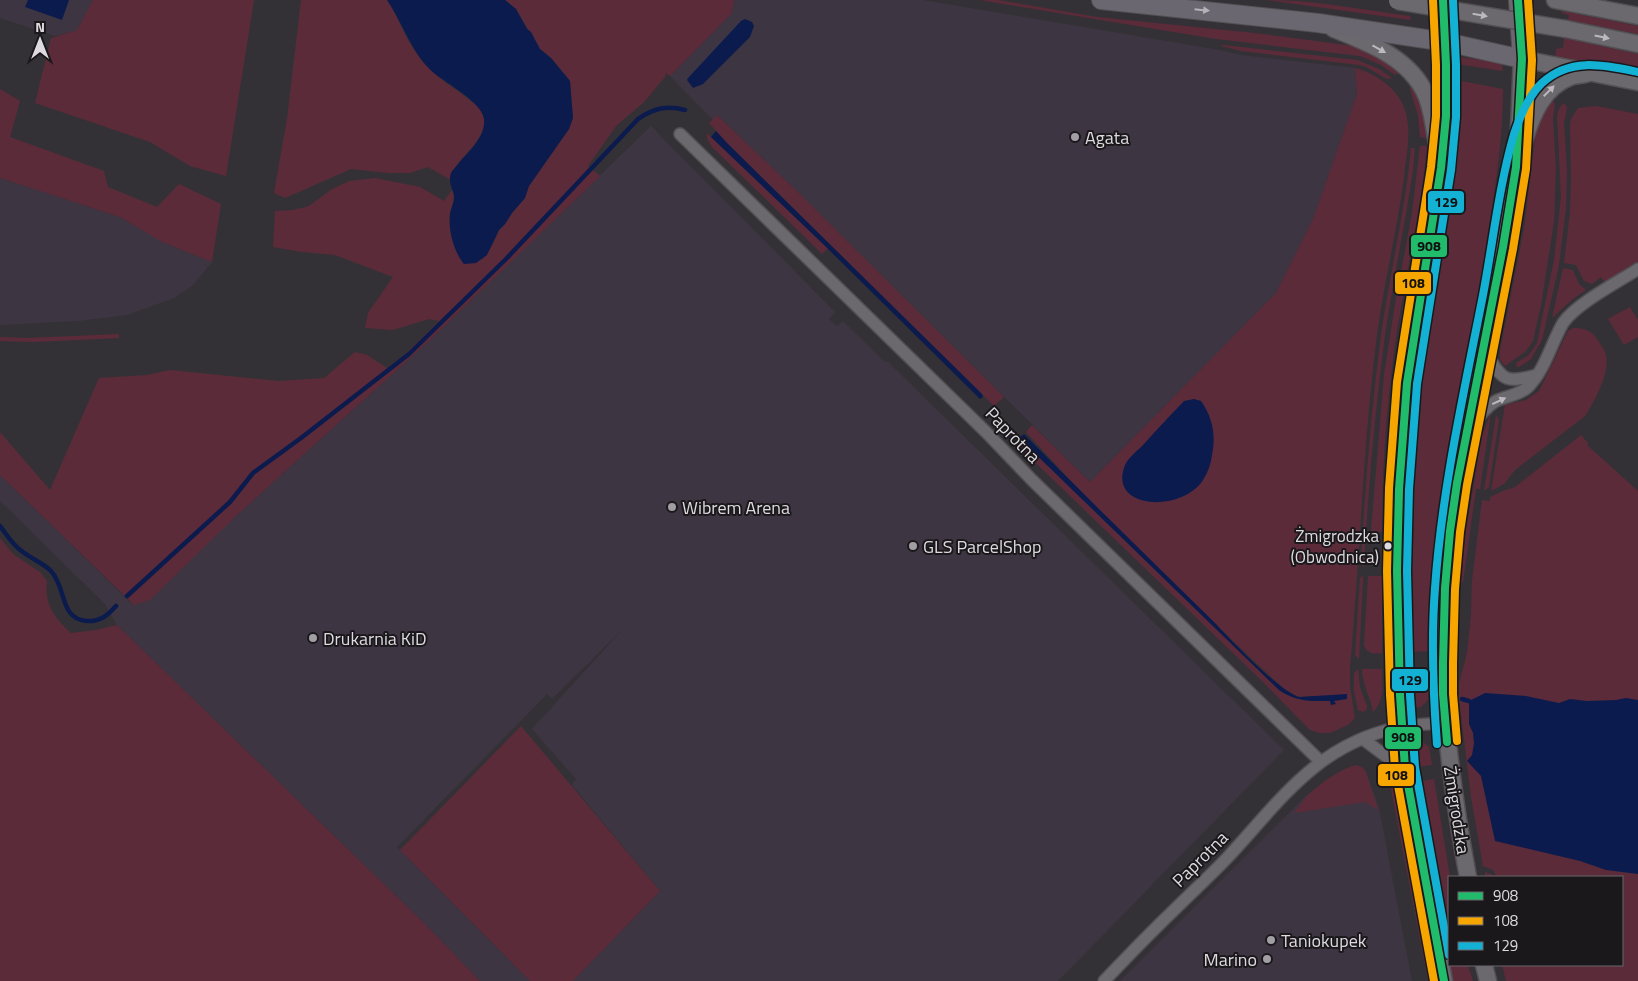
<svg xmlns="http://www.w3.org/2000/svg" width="1638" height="981" viewBox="0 0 1638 981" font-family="'Titillium Web',sans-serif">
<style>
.built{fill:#3e3542}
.green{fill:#5c2b39}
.water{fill:#0c1b4e}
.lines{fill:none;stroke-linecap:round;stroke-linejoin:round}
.stream{stroke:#0c1b4e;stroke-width:4.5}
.street-casing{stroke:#535054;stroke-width:14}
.secondary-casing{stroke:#535054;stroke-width:19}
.primary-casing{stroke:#535054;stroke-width:20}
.street{stroke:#6b696d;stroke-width:11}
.secondary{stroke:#6b696d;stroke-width:16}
.primary{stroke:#6a6770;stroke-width:18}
.secondary-bridge-casing{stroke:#535054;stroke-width:19;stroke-linecap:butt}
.secondary-bridge{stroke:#6b696d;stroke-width:16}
.bus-1-casing{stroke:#1b181c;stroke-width:11}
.bus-2-casing{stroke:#1b181c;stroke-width:11}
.bus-3-casing{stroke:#1b181c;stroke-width:11}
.bus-1{stroke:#20bc6c;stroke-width:8}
.bus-2{stroke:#f7a600;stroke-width:8}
.bus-3{stroke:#13b2d5;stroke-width:8}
.oneway{fill:#b5b2b8}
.oneway2{fill:#bcb8bd}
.poi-dot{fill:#a29fa4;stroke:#1b181c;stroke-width:2}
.bus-dot{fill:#dedadf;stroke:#1b181c;stroke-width:2}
.labels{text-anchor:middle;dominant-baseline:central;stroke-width:4;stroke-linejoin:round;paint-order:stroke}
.bus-label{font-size:17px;fill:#dedadf;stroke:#1b181c;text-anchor:end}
.poi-label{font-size:18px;fill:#dedadf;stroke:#1b181c;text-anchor:start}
.street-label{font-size:18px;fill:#dedadf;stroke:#1b181c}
.line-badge{stroke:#1b181c;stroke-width:2}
.pale-badge-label{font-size:14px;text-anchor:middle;font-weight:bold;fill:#111}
</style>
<rect width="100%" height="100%" fill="#343136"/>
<g class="built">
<polygon points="0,0 93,0 77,30 55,36 0,18"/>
<polygon points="734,0 923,0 1220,50 1241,55 1355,68 1357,94 1313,219 1276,293 1090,482 800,194 717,115 713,120 670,76 732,13"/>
<polygon points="651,126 835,312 829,319 837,326 843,321 885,362 887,361 1284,750 1058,981 573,981 660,891 572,785 576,779 532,729 623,629 552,699 547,694 397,847 530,981 480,981 424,923 117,625 105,604 0,501 0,475 133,605 234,518 304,454 428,342"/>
<polygon points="0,178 120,217 162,242 212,262 192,286 174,298 127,315 78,321 0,325"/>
<polygon points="1356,765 1360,766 1366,772 1379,808 1412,981 1120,981 1307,795 1332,777 1344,770"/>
</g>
<g class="green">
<polygon points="93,0 254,0 226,176 190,166 150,142 35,103 51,38 77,30"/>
<path d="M301 0H387C398 17 405 38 417 54 432 77 458 89 478 107 501 135 453 156 451 180L428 167 410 173H389L351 169 285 198 274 193 287 119Z"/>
<path d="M505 0H734L732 13 670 76 666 73 665 77 644 102 616 126 588 166 600 176 428 342 304 454 234 518 150 600 134 605 0 475V432L50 490 99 378 147 375 170 370 279 381 324 378 355 352 367 355 387 368 403 356 439 321 429 319 393 330 365 328 368 313 393 277 335 255 302 252 273 247 275 211 293 210 309 206 332 189 349 181 375 178 420 187 444 201 452 190C456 199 451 206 450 214 448 231 454 251 464 264L483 259 493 244 499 230 505 224 512 213 525 198 529 186 569 129 573 118 570 81 551 58 540 49 516 9Z"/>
<polygon points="980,0 998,0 1097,17 1254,33 1354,46 1369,50 1401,70 1395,75 1381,65 1360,56 1216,39"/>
<path d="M1267 0C1315 0 1363 10 1410 16L1411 20Z"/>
<polygon points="1562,11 1638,26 1638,34 1568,20 1569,15 1562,13"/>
<polygon points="1564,38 1638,54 1638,77 1555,62 1556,49 1563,48"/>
<polygon points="1224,45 1357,60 1379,69 1392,78 1387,79 1366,67 1359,65 1241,51 1221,46"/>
<polygon points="1461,57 1499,63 1502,65 1503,71 1457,64 1459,58"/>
<path d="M1355 68C1376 73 1398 89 1405 110 1412 132 1406 156 1404 178 1397 230 1384 282 1377 335 1363 445 1360 556 1350 667V687L1355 718 1348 725 1330 733H1320L1310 730 1263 682 1016 444 1019 438 1279 690C1297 702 1309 701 1330 701L1331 705 1334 702V701L1317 696 1299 697 1294 695 1283 688 1236 644 1080 491 1026 432 1032 425 1090 482 1276 293 1313 219 1357 94Z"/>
<path d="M1456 80 1503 89C1503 143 1494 194 1486 247 1483 269 1484 293 1480 315 1467 389 1450 463 1440 538 1435 576 1434 614 1433 651L1408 652V528L1411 452 1419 360 1453 158Z"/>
<polygon points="1412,83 1423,106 1427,138 1420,137 1418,115 1410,89"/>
<polygon points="0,89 20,101 10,137 104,171 108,187 157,207 179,184 221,204 212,262 162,242 120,217 0,178"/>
<polygon points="1550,97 1555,104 1553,119 1556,169 1554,222 1541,305 1533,341 1526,351 1505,366 1500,360 1500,351 1524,229 1537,122"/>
<polygon points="1564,103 1567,107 1564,124 1567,170 1566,209 1559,265 1542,340 1531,359 1519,367 1517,367 1516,363 1529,355 1537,343 1554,260 1561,197 1557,115 1560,107"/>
<polygon points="1596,106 1638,114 1638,261 1605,282 1601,277 1592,284 1584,281 1576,265 1564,263 1570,212 1571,178 1570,125 1571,119 1578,108"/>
<polygon points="717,115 800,194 1004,397 994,406 727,143 709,123"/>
<polygon points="706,133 711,137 828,248 822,254 813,245 712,147 708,141"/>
<path d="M1420 146H1427C1421 208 1407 269 1397 331 1387 397 1382 464 1382 532L1371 531 1384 375 1395 304 1412 213Z"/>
<path d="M1411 148H1415L1413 170C1405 225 1393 280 1385 335 1375 411 1368 489 1364 566H1362L1361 562C1365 487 1371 411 1381 335 1390 273 1405 211 1411 148Z"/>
<polygon points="1563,268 1573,270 1579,284 1586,290 1574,298 1552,318"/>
<polygon points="1630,307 1638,320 1638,337 1624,345 1608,319"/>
<path d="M1573 328C1584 328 1591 330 1597 339 1601 345 1605 350 1606 356 1610 373 1594 402 1585 416L1515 470 1504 484 1491 491 1505 405 1526 400 1539 391 1568 331Z"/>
<polygon points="119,334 119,338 34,342 0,341 0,337 26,338"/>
<polygon points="1491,413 1480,489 1476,489 1463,582 1461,582 1465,537 1482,436"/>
<polygon points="1496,415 1499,420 1489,487 1484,491"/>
<polygon points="1581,435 1588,443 1587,445 1638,491 1638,981 1506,981 1502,965 1622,965 1622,877 1485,877 1485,872 1496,876 1493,870 1483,866 1471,797 1459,698 1459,683 1467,653 1471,615 1472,581 1482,500 1490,501 1490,497 1503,491 1515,487"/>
<path d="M0 538 13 554 40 572 47 581C44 604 54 618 71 633L96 630 117 625 424 923 480 981H0Z"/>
<polygon points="1362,576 1363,576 1363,581 1359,659 1355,655 1360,578"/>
<path d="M1368 576H1382V653C1374 654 1367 654 1364 645Z"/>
<polygon points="1434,668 1428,700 1421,707 1413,708 1410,701 1409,669"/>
<polygon points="1358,669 1360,688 1367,706 1367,709 1363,712 1358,710 1354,691 1354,673"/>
<path d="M1362 669H1382C1382 685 1385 700 1373 712 1371 697 1362 685 1362 669Z"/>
<polygon points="521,726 660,891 573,981 530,981 400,850"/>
<polygon points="1423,742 1429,747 1432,765 1415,767 1414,748 1417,743"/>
<path d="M1356 765 1363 768 1366 772 1378 810 1365 802 1294 813C1299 807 1303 800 1309 794 1321 783 1340 769 1356 765Z"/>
<polygon points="1434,779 1450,877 1449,961 1419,802 1417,782"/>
<polygon points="1394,785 1396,785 1434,981 1428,981 1391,789"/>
<polygon points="1450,965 1468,965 1473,981 1453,981"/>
</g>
<g class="water">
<polygon points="28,0 69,0 62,20 25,7"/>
<path d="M387 0H505L516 9 527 29 531 32 540 49 551 58 570 81 573 118 569 129 529 186 525 198 512 213 505 224 499 230 487 255 476 263 464 264C454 252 448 230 450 214 451 208 455 201 454 195 452 188 448 181 451 173 452 170 456 167 458 164 468 152 486 137 484 119 482 102 447 84 434 73 411 53 404 25 387 0Z"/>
<polygon points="745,19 752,22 754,26 750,37 703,84 693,88 687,80 688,78 741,21"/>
<polygon points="716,131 727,143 982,394 983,397 980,399 822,243 711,137"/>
<path d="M1194 399 1201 401C1213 418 1216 435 1212 455 1211 464 1208 472 1203 480 1182 513 1107 510 1125 465 1128 458 1137 451 1143 445 1156 430 1170 416 1184 401Z"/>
<path d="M1024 434C1086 497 1150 559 1214 622 1230 639 1280 692 1299 697L1347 694V699L1334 701 1336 704 1331 705 1330 701C1309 701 1297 702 1279 690L1019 438Z"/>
<polygon points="1485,693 1526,696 1559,703 1570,699 1587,701 1616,700 1626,698 1638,700 1638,874 1606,870 1580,861 1495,841 1481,776 1467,761 1472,755 1474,743 1473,733 1469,724 1469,701"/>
</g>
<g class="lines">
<g class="stream">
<path d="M0 526C7 535 13 546 23 552 32 559 43 563 51 571 67 588 59 619 87 621 100 622 108 615 116 606"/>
<path d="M127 596 230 502 253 473 301 438 409 354 506 259 638 119C654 108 667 105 685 110"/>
<polyline points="1462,699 1469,701"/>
</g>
<g class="street-casing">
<g id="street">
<polyline points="680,134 986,432 1032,480 1320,761"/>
<path d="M1483 349C1503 378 1501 385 1537 375"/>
<path d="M1468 432C1476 421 1484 408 1496 401 1506 396 1520 395 1528 387 1545 370 1551 344 1563 323 1576 304 1618 282 1638 269"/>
<polyline points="1363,739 1395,763 1406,777"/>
<path d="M1104 981C1126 958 1148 935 1171 913 1190 894 1210 876 1228 857 1281 800 1317 744 1400 727 1414 724 1430 724 1445 723"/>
</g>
</g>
<g class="secondary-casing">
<g id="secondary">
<polyline points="1443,0 1446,65 1446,116 1441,168 1407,383 1399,489 1397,571 1400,695 1405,768 1412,810 1444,981"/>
<polyline points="1555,0 1638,16"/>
<path d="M1334 29C1369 43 1410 58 1426 95 1433 111 1434 131 1438 148"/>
<polyline points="1566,29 1638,44"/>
<path d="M1524 141C1532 115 1543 87 1570 77 1575 75 1581 75 1586 74"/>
<path d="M1468 877C1450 781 1438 686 1445 588 1453 464 1487 342 1507 220 1510 202 1514 184 1516 167 1520 131 1520 94 1522 59L1638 82"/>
<polyline points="1484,965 1488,981"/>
</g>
</g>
<g class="primary-casing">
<polyline id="primary" points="1101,0 1318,23 1446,42 1522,59 1518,0"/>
</g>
<use href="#street" class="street"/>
<use href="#secondary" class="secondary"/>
<use href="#primary" class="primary"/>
<g class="secondary-bridge-casing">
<polyline id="secondary-bridge" points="1397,1 1566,29"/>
</g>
<use href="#secondary-bridge" class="secondary-bridge"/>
<g class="bus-1-casing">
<g id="bus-1">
<polyline points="1443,0 1446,65 1446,116 1441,168 1407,383 1399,489 1397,571 1400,695 1405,768 1444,981"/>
<polyline points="1447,742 1443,694 1443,663 1445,588 1450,531 1457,483 1503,247 1516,167 1522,59 1518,0"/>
</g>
</g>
<g class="bus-2-casing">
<g id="bus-2">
<polyline points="1433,0 1436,65 1436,116 1431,167 1397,382 1389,488 1387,571 1390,695 1395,769 1434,981"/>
<polyline points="1457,741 1453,694 1453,663 1455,589 1460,532 1467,485 1513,249 1526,169 1532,60 1528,0"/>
</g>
</g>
<g class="bus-3-casing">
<g id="bus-3">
<path d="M1437 744C1433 692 1431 640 1435 588 1442 489 1464 392 1483 295 1493 242 1499 186 1514 134 1520 116 1528 96 1542 83 1570 57 1604 65 1638 72"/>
<polyline points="1449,955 1415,767 1410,695 1407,571 1409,489 1417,384 1451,170 1456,117 1456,65 1453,0"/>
</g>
</g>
<use href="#bus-1" class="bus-1"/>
<use href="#bus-2" class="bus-2"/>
<use href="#bus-3" class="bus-3"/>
</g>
<defs><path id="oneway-solid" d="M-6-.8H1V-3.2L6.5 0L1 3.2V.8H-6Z" transform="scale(1.25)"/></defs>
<use class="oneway" href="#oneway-solid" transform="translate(1202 10) rotate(6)"/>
<g class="oneway2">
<use href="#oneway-solid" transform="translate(1480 15) rotate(10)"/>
<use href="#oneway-solid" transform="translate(1602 37) rotate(12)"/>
<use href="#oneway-solid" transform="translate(1379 49) rotate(29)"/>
<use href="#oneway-solid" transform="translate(1549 91) rotate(-45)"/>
<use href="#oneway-solid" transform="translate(1499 401) rotate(-25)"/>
</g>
<g class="poi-dot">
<circle cx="1075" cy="137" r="5"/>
<circle cx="672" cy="507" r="5"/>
<circle cx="913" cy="546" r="5"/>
<circle cx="313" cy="638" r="5"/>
<circle cx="1271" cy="940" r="5"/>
<circle cx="1267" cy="959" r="5"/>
</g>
<circle class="bus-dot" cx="1388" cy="546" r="4.5"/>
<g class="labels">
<g class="bus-label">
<text x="1379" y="536">Żmigrodzka<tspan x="1379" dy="21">(Obwodnica)</tspan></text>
</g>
<g class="poi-label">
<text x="1085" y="137">Agata</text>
<text x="682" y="507">Wibrem Arena</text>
<text x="923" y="546">GLS ParcelShop</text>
<text x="323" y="638">Drukarnia KiD</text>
<text x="1281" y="940">Taniokupek</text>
<text x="1257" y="959" text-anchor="end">Marino</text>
</g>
<g class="street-label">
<text transform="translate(1013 435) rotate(46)">Paprotna</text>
<text transform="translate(1457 810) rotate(81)">Żmigrodzka</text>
<text transform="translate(1200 859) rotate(-45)">Paprotna</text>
</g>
</g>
<g class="line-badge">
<rect x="1427" y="190" width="38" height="24" rx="5" fill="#13b2d5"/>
<rect x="1410" y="234" width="38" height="24" rx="5" fill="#20bc6c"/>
<rect x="1394" y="271" width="38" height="24" rx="5" fill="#f7a600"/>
<rect x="1391" y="668" width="38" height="24" rx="5" fill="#13b2d5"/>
<rect x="1384" y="726" width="38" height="24" rx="5" fill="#20bc6c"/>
<rect x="1377" y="763" width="38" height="24" rx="5" fill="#f7a600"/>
</g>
<g class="pale-badge-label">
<text x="1446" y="207">129</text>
<text x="1429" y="251">908</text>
<text x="1413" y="288">108</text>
<text x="1410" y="685">129</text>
<text x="1403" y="742">908</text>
<text x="1396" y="780">108</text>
</g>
<rect x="1448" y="876" width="175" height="90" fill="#1b181c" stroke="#69666a"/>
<rect x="1458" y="892" width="25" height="8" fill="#20bc6c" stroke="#69666a"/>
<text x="1493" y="901" font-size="15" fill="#dedadf">908</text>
<rect x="1458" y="917" width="25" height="8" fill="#f7a600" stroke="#69666a"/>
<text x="1493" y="926" font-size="15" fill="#dedadf">108</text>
<rect x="1458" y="942" width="25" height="8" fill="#13b2d5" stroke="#69666a"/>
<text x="1493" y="951" font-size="15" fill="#dedadf">129</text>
<g transform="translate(40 40)" stroke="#1b181c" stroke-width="4" paint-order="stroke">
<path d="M0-4L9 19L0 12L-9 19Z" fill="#dedadf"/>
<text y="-8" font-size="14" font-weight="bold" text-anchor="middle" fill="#dedadf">N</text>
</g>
</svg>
